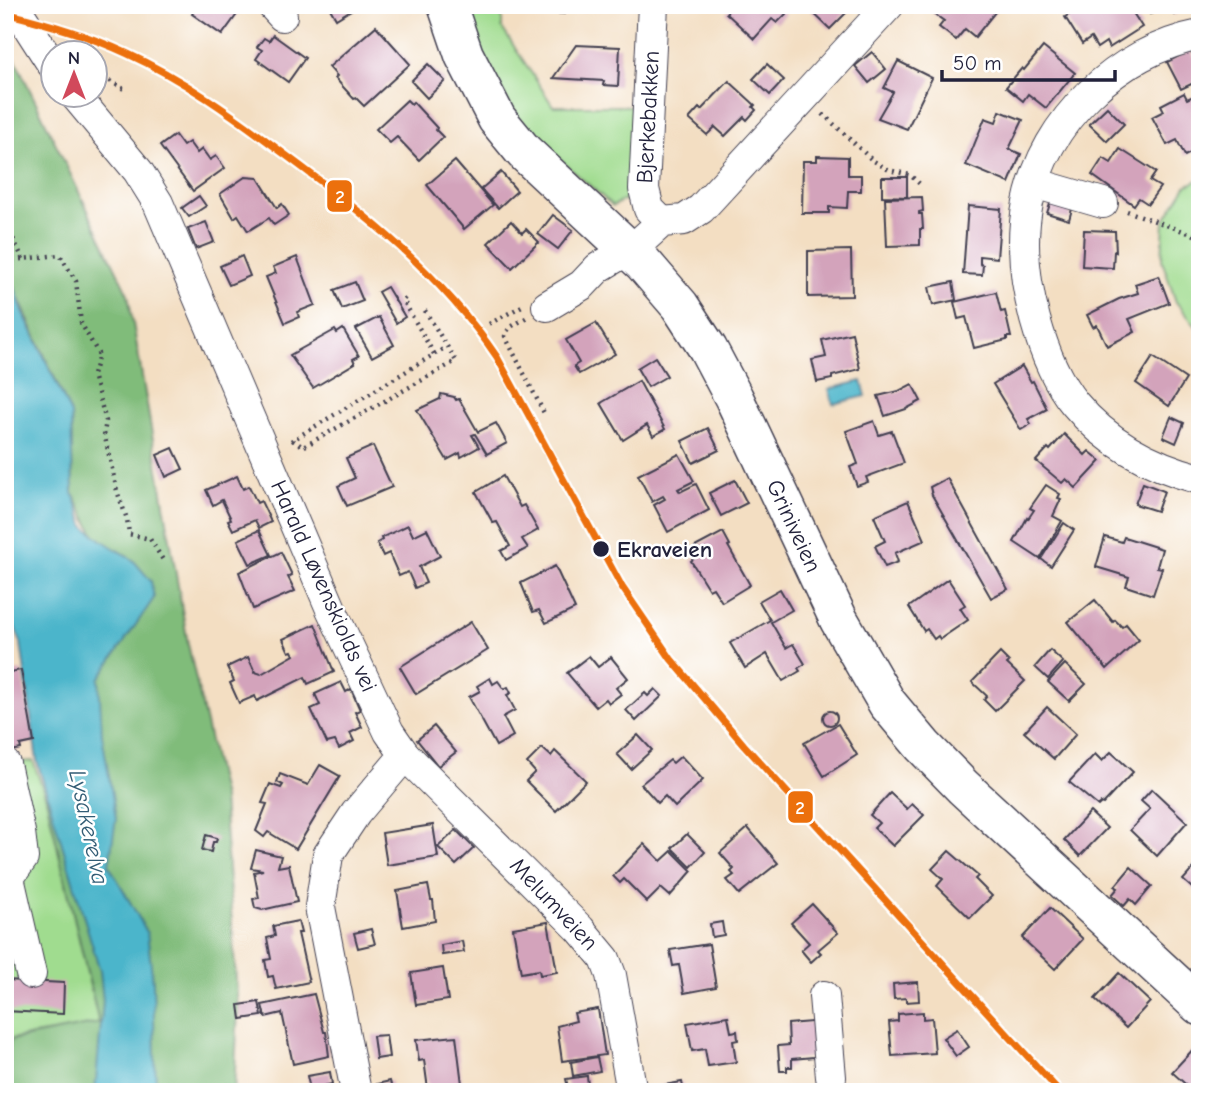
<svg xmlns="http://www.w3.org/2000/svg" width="1205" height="1097" viewBox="0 0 1205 1097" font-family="'Comic Neue',sans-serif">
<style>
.green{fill:#a0dc8f;stroke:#617f65;stroke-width:2}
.forest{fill:#80bc7a;stroke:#516f5a;stroke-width:2}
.water{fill:#4cb5cb;stroke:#376c83;stroke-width:2}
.building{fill:#d3a3bb}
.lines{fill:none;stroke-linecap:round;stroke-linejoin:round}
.minor-casing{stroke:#413e4f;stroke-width:32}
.major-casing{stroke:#413e4f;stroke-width:41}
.path{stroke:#413e4f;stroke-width:4.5;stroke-dasharray:2 5;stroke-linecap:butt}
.minor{stroke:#fff;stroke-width:30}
.major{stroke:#fff;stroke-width:38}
.metro-1-casing{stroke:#fff;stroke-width:12}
.metro-1{stroke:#ec700c;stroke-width:7}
.stop-dot{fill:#22223b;stroke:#fff;stroke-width:2.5}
.labels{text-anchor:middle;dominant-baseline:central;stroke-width:5;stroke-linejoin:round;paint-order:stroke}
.street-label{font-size:23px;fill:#22223b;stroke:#fff}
.stop-label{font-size:23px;font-weight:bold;fill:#22223b;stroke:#fff;text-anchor:start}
.water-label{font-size:24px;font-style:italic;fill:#335d75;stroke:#fff}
.line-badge{stroke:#fff;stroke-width:2.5}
.badge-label{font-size:19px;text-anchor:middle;font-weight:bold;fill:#fff}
</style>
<rect width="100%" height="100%" fill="#fff"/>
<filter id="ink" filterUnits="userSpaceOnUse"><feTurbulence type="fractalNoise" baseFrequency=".0143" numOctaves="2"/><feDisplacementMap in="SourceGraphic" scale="14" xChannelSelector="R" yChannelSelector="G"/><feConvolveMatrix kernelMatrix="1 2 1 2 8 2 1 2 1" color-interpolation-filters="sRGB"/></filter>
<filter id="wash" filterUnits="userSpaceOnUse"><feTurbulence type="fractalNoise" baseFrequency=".00686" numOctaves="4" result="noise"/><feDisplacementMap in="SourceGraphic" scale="28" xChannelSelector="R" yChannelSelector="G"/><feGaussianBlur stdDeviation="1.57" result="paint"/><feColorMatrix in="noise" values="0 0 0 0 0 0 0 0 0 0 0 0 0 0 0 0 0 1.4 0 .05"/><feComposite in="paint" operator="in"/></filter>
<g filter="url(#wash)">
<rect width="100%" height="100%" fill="#f3dec2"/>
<g class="green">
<polygon points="468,5 502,5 502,28 553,106 637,106 632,196 613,206 518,123 481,50"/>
<polygon points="1200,179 1200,331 1176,302 1162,260 1164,221 1186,186"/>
<polygon points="33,761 46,798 99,1024 11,1039 5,1055 5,763"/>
</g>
<polygon class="forest" points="5,38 128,294 188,644 223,798 238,1008 234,1092 5,1092 5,1055 11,1040 99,1023 46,798 65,700 150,581 94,534 73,493 71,414 5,268"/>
<g class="water">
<polygon points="5,268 14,285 23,312 71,414 73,493 85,527 103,541 133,560 151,581 154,598 99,679 102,735 116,818 109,865 147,932 153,982 156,1092 95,1092 103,1001 100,971 37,761 21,643 7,608 5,609"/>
<polygon points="862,381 866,396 833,404 829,389"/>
</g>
<g id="blocks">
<g class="building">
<polygon points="194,5 236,5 241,9 222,35 192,14 197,7"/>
<polygon points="328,5 359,5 336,19"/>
<polygon points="515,5 596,5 595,10 587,9 586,12 565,9 565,14 515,10"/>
<polygon points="733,5 777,5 786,14 777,23 772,19 754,39 726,13"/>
<polygon points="805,5 842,5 848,11 830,29"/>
<polygon points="935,5 989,5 996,11 975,37 965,29 956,40 939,27 944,21 930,11"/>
<polygon points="1085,5 1096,5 1098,9 1103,5 1128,5 1142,27 1109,48 1106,42 1097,48 1091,38 1082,44 1065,17"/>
<polygon points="1147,5 1196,5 1196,6 1174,15 1171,7 1150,14"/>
<polygon points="376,26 410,64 364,106 356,98 354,99 335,78 337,76 329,67"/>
<polygon points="273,35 305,58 288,82 256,59 262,50 257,47 264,38 269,41"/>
<polygon points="576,45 620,47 618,86 603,85 604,81 553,78"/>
<polygon points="1043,47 1075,73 1046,108 1028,94 1023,101 1006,87 1022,68 1024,70"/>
<polygon points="1191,50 1200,68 1200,80 1181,89 1167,62"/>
<polygon points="872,52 886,69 869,83 855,66"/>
<polygon points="898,61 932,78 907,129 878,118 893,92 884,88"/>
<polygon points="428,64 445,81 427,98 411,81"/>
<polygon points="767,64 784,80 770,95 753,79"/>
<polygon points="729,81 755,105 753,107 756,110 747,120 744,117 725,136 715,127 707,135 689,119 699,108 701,110"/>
<polygon points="1184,93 1187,99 1198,94 1200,98 1200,148 1185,156 1177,140 1167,145 1152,117 1164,111 1161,105"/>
<polygon points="407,100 411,104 413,102 437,128 436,130 443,137 419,160 397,137 390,143 376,129"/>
<polygon points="1107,107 1124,124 1107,141 1089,124"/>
<polygon points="1000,111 1023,120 1009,149 1021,154 1009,183 966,165 985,118 996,122"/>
<polygon points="175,135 183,146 189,142 197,153 202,149 210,160 216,156 225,168 193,191 160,146"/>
<polygon points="1120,149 1156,172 1150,181 1160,187 1148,204 1139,198 1134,205 1092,175 1103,158 1111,163"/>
<polygon points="817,156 848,157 848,175 861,175 861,191 848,191 847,208 829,207 829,213 802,213 803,161 817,161"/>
<polygon points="455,161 493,205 464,229 427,185"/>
<polygon points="501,172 517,191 498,208 481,189"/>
<polygon points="245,177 258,178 277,208 282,204 289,215 274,225 269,218 248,231 238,215 234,218 220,194"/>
<polygon points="882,177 907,177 907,197 882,196"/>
<polygon points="199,196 206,206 189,217 182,208"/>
<polygon points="922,197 923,211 919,212 919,214 922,214 923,229 920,229 920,245 887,246 885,198"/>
<polygon points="1052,198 1073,205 1069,220 1047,213"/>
<polygon points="968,206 1001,209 997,258 980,256 980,264 983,265 982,275 963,274"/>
<polygon points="553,215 573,230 558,249 538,234"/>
<polygon points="511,221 522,233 526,229 539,242 512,268 488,243"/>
<polygon points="206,222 214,242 196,249 188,229"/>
<polygon points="1084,230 1115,231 1116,252 1114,251 1113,268 1082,266"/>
<polygon points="851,250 852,296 808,297 808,251"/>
<polygon points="242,256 250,276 229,285 220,266"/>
<polygon points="297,257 315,305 297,312 299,317 285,323 266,277 276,273 273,267"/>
<polygon points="1159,276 1169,303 1129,319 1135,332 1107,346 1097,325 1093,327 1087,315 1119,299 1138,293 1135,284"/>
<polygon points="355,282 363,301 342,309 334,290"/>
<polygon points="953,282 956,300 933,305 929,287"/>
<polygon points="387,287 405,317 396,323 378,292"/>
<polygon points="996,292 1001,312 1005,311 1011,337 1007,337 1007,340 974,348 966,317 958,319 954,302"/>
<polygon points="379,317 394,345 372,357 356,329"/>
<polygon points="596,323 615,354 579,374 574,366 579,363 566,340"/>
<polygon points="343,329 359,356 353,359 355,363 313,388 290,355 335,330 337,333"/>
<polygon points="852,333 860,369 832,376 832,379 817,382 812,360 826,357 822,340"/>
<polygon points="655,357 667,376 648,387 637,368"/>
<polygon points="1153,357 1186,379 1169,406 1136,383"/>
<polygon points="1022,366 1031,382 1033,381 1047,409 1028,419 1031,424 1021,430 993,384"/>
<polygon points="639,381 665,429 653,436 647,425 623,440 601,403"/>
<polygon points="912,384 921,401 906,409 885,416 878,396 899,391"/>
<polygon points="441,394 454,397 456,400 459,399 478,432 496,423 507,443 487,454 475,434 472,435 479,447 461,457 460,453 447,460 417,410 440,399"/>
<polygon points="1171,417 1184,423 1176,443 1163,437"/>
<polygon points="874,421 879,435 892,431 904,463 866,477 868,482 857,486 850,467 858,464 846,431"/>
<polygon points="708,428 719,450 693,463 682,441"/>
<polygon points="1064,434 1085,455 1089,451 1101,461 1076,488 1066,479 1062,483 1036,461 1048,448 1050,450"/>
<polygon points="373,446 392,487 347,506 338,486 355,478 346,458"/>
<polygon points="173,448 183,469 166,477 157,455"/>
<polygon points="679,454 694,481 678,489 680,492 696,484 709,510 668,532 654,505 665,499 663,496 652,502 638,475"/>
<polygon points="237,476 243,489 249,486 257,503 261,501 271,522 259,528 255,520 233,530 228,520 231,519 222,500 213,505 206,490"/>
<polygon points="503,476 520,507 524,505 538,530 522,539 528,548 506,560 501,551 510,546 497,522 493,523 476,492"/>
<polygon points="947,478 1008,589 991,598 932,495 930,487"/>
<polygon points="735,480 747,503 721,516 709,493"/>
<polygon points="1143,483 1164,491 1157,511 1135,504"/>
<polygon points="1046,485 1060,494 1058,498 1061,499 1053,516 1062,521 1040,559 1014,542 1027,518 1028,519 1034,510 1030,508"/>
<polygon points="908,501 925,540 895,553 898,562 885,567 875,546 885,541 874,516"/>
<polygon points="1064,523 1074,530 1051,566 1041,559"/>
<polygon points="408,525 413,536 427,529 440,556 419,567 426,583 415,588 408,572 399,576 389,553 383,556 377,543 382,540 381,538"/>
<polygon points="259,530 271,555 250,564 238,540"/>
<polygon points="723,532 730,545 728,546 750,585 722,602 713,588 709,590 691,561 699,554 695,547"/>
<polygon points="1105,537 1122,542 1124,537 1162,549 1157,567 1162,568 1153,595 1126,586 1129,577 1096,567"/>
<polygon points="281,552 292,575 288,577 295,591 253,609 239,572"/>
<polygon points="555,566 575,609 546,623 539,610 533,612 521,583"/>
<polygon points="948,579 965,605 960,608 968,620 940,639 938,636 934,639 927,629 924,631 909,607"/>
<polygon points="780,589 792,610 771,622 786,648 793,644 805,664 798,668 800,671 783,681 767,654 745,668 730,643 770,620 759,601"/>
<polygon points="1095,600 1113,622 1115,620 1122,627 1126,624 1139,640 1107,669 1068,622"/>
<polygon points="471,622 488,650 416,694 400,667"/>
<polygon points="315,624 334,672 308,684 305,677 257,701 255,696 239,703 230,683 234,681 227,667 248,657 255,672 261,674 294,655 292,651 289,652 283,639"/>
<polygon points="1050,650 1063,662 1048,679 1035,667"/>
<polygon points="1000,653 1009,662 1007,664 1025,681 995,711 984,700 987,696 972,682"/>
<polygon points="589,656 598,667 611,657 628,678 616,688 621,694 609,703 606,699 596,707 567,673"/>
<polygon points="1065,664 1086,684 1069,701 1048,682"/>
<polygon points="21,670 34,742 20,745 21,749 11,751 10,747 5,748 5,673"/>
<polygon points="490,678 493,684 498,681 504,689 508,687 511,693 507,695 515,710 503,717 513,736 496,746 469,697 480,691 477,686"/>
<polygon points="341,682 346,692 351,689 360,710 355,712 362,727 350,733 354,741 339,749 335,741 327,743 311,709 320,705 315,694"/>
<polygon points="655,689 662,696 636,721 626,710 645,693 648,696"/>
<polygon points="1047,707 1076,734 1054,759 1024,732"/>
<circle cx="830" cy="718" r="7"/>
<polygon points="838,724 857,755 824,776 804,743"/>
<polygon points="434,726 456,752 438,766 417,740"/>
<polygon points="638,735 652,750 631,769 617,754"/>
<polygon points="542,748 551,756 555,751 586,781 556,811 526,781 535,772 527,763"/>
<polygon points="1111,752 1133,772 1103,804 1101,803 1098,806 1069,782 1095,754 1102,761"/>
<polygon points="681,756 703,780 675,807 665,796 658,803 641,784 670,760 673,763"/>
<polygon points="320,765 340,776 296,849 268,832 264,837 256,831 267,804 262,803 270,784 281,788 283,785 277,782 280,774 308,785"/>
<polygon points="1152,789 1187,822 1157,856 1130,830 1150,809 1141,801"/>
<polygon points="890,793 907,809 912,804 924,815 893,846 874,828 879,823 870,815"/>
<polygon points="1090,812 1107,828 1080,856 1064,840"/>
<polygon points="433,825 438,857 387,865 382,833"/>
<polygon points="748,828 778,863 739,894 727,880 734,875 731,872 734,869 720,853"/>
<polygon points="456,830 474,848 456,865 438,847"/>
<polygon points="687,834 705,852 691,867 672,848"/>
<polygon points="206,835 217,838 216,842 213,842 211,852 202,850"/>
<polygon points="644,844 661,861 672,851 692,871 670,896 661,888 647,902 624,879 620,883 613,876"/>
<polygon points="256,850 281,856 278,867 289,865 297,902 262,910 255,908 253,899 259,898 254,872 263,870 251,868"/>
<polygon points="949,851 978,876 975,879 992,896 970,918 937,886 943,879 932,869"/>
<polygon points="1200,861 1200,895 1183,880"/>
<polygon points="1131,867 1152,886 1136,905 1130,899 1124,906 1112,895 1118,888 1115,886"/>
<polygon points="428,885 431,900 433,900 435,921 403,927 397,891"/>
<polygon points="812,904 838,933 818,950 821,953 811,962 801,950 809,943 791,923"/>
<polygon points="1050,908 1083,939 1055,969 1022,938"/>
<polygon points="298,921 301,933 298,933 309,982 276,989 273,976 268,977 265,960 271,959 267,938 275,936 273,926"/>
<polygon points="548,922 557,972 540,975 539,970 521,973 513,928"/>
<polygon points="722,922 724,935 712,937 710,924"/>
<polygon points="371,929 375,944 358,948 354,933"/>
<polygon points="462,941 464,952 442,955 441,945"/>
<polygon points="709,944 716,987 684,993 679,965 673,966 670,950"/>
<polygon points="443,968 448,1000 416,1005 411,973"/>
<polygon points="1119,973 1150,1002 1126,1028 1095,999"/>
<polygon points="6,980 64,983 63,1014 5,1011"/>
<polygon points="918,982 919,1001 906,1002 906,998 894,999 893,984"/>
<polygon points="314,994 324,1032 326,1032 329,1056 293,1064 282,1013 265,1017 262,1005"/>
<polygon points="259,1002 262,1016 241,1019 239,1005"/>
<polygon points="598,1009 605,1055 562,1061 557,1026 576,1021 574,1013"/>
<polygon points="923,1012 923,1019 932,1018 935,1053 892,1056 889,1022 898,1021 898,1014"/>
<polygon points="728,1016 731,1032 737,1031 738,1040 733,1041 736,1062 708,1066 705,1049 692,1051 687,1023"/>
<polygon points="823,1021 825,1056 792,1059 792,1067 787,1067 787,1071 780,1071 778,1046 789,1045 788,1024"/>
<polygon points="957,1029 969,1047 956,1056 943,1038"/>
<polygon points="386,1035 389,1057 376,1059 373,1036"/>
<polygon points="456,1036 462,1084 428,1089 424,1060 419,1061 416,1040"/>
<polygon points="1197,1045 1200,1048 1200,1092 1194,1092 1172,1072"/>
<polygon points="597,1057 600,1071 573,1076 571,1062"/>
<polygon points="330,1072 332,1084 310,1089 307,1076"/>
<polygon points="587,1076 588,1085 568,1087 566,1079"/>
<polygon points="390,1081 393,1092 379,1092 377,1084"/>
<polygon points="682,1082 684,1092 659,1092 658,1086"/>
</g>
</g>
</g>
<g filter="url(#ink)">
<use href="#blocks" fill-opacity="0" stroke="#413e4f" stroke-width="2"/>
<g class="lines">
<g class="minor-casing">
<g id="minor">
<polyline points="14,5 52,64"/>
<polyline points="272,5 282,16"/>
<polyline points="653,5 644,189 649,209 662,222"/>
<path d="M1200 35C1118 51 1045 120 1028 203 1020 241 1025 282 1035 319 1043 348 1055 380 1075 404 1108 444 1151 466 1200 479"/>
<polyline points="74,94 138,171 158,203 331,609 389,732 405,755 356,813 328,855 320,907 356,1092"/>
<polyline points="1034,183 1103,203"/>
<polyline points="547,306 582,285 598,268 639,243 662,222 684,220 701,209 889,5"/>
<polyline points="405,755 580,929 605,959 611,975 632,1092"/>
<polyline points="5,764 20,832 23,858 10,876"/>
<polyline points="5,860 31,974"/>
<polyline points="824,996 831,1077"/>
</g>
</g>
<g class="major-casing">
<polyline id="major" points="447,5 464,55 497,119 524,152 643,263 680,306 708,349 734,398 839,620 887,703 923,746 963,787 1200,1006"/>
</g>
<g class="path">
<polyline points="98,87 108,80 124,89"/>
<polyline points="5,97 11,119 5,135"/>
<polyline points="823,114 872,160 889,170 910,175 922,186"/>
<polyline points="1127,211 1200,237"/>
<polyline points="5,212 10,232 23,259"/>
<polyline points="13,260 60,255 76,281 81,323 99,355 93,375 106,421 104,433 117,491 127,519 129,534 150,539 163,560"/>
<polyline points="405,298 403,300 434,354"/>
<polyline points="526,318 509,328 505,336 544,413"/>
<polyline points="489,324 522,306"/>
<polyline points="293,440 303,447 456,361 424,309"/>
<polyline points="291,441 443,349"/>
</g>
<use href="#minor" class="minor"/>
<use href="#major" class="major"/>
<g class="metro-1-casing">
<path id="metro-1" d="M5 13C47 23 87 35 126 53 183 79 234 116 283 153 364 213 440 273 497 357L622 587 671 659 744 745 1060 1092"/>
</g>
<use href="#metro-1" class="metro-1"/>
</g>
</g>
<circle class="stop-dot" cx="601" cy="549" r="9"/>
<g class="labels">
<g class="street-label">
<text transform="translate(648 117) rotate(-87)">Bjerkebakken</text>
<text transform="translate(794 526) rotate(65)">Griniveien</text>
<text transform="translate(324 586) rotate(66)">Harald Løvenskiolds vei</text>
<text transform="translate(554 904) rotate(47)">Melumveien</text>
</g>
<g class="stop-label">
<text x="617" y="549">Ekraveien</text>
</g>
<g class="water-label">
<text transform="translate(89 827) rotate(78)">Lysakerelva</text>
</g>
</g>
<g class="line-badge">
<rect x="326" y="179" width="27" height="34" rx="7" fill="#ec700c"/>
<rect x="787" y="790" width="27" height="34" rx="7" fill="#ec700c"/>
</g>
<g class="badge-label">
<text x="340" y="203">2</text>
<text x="800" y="814">2</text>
</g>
<rect width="1205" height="1097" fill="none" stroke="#fff" stroke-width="28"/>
<g transform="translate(74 74)"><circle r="33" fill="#ffffff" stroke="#a7a7b1" stroke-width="2"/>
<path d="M0-5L12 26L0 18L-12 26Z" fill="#d1495b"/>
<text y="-10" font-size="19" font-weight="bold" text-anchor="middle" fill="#22223b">N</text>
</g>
<path d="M942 70v10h173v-10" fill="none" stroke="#22223b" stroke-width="3.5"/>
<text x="953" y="70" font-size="21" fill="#22223b" stroke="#ffffff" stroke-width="5" paint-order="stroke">50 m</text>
</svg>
